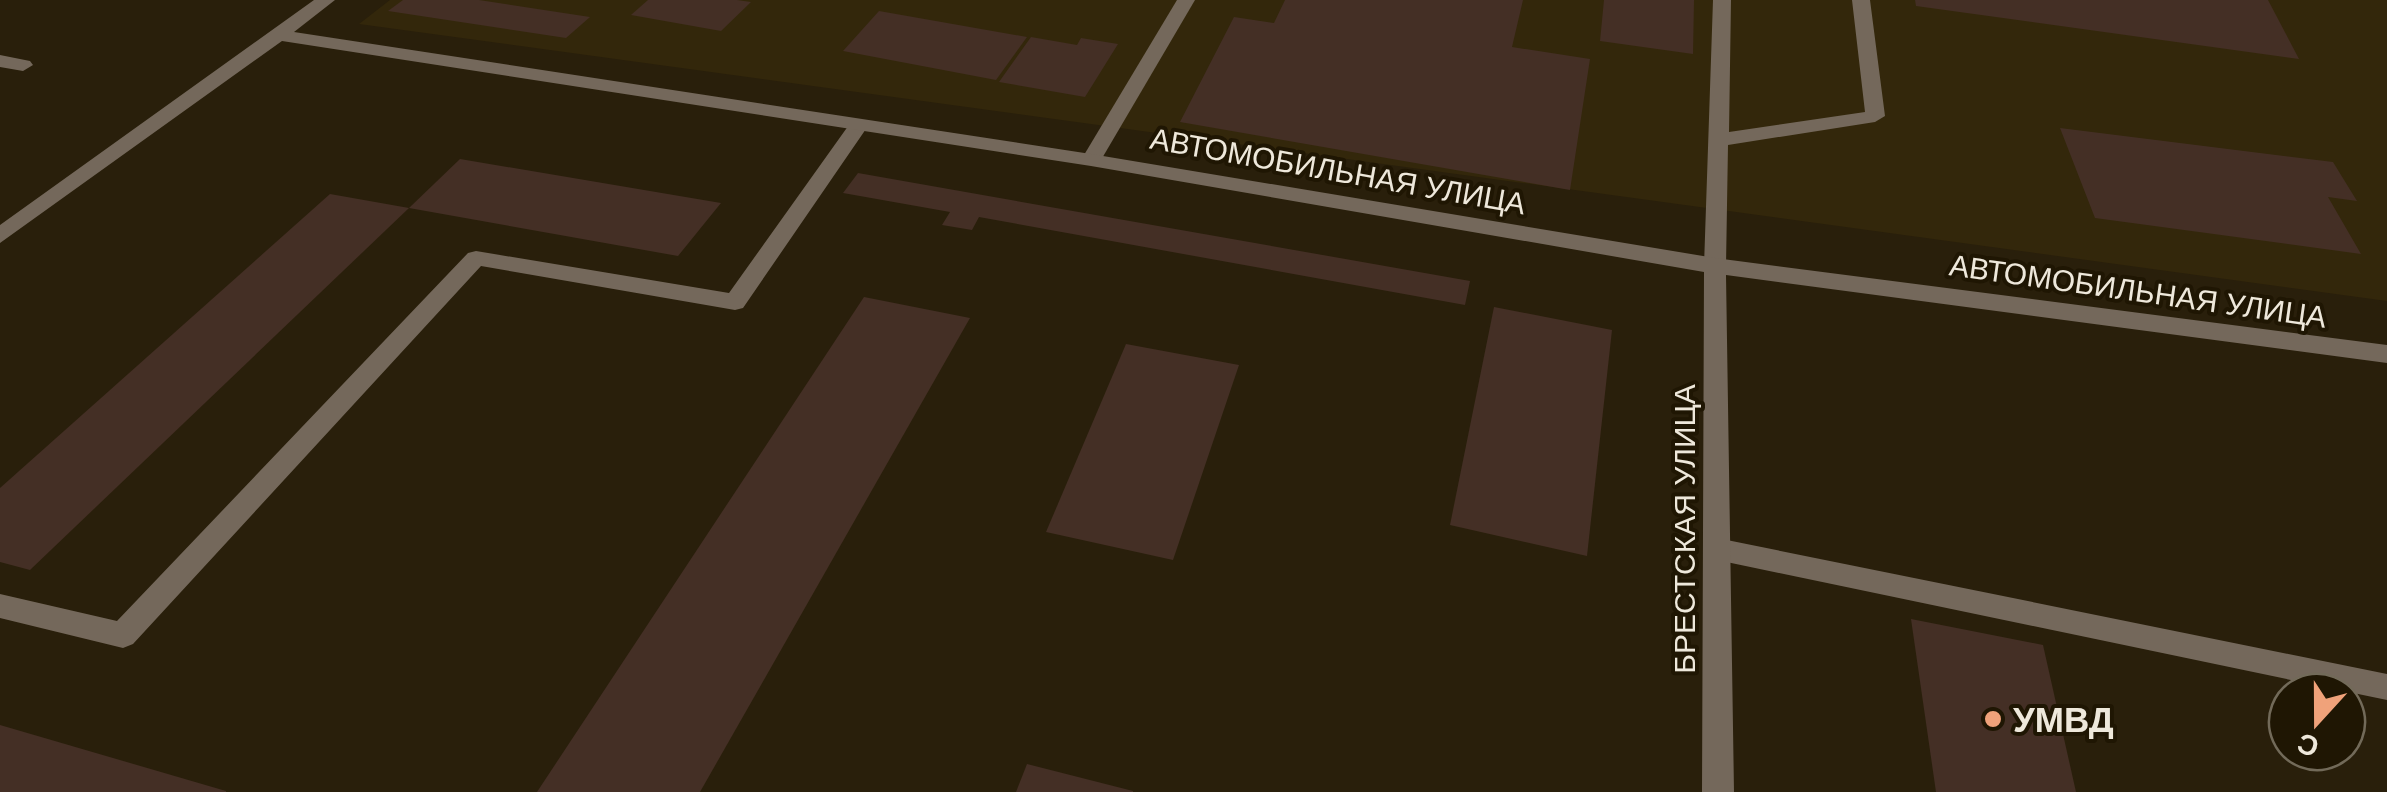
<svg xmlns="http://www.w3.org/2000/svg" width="2387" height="792" viewBox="0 0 2387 792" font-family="Arial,sans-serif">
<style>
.built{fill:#33270b}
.building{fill:#442f25}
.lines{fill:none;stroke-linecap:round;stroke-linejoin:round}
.lane{fill:#74685b;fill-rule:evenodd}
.street{fill:#74685b;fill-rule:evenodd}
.poi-dot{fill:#f0a27a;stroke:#1f1603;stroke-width:4}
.labels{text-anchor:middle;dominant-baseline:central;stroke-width:8;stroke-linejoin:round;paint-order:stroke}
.street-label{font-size:30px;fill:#eee8db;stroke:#1f1603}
.near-poi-label{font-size:35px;font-weight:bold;fill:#eee8db;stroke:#1f1603;text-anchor:start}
</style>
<rect width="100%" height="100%" fill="#291f0b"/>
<polygon class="built" points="390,0 2387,0 2387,301 359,24"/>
<g class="building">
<polygon points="403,0 479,0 590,17 566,38 388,11"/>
<polygon points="648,0 737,0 751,2 721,31 631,15"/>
<polygon points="1285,0 1523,0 1512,47 1590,59 1570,190 1180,122 1234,17 1274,23"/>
<polygon points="1604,0 1694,0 1693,54 1600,41"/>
<polygon points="1915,0 2268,0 2299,59 1916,6"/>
<polygon points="879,11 1027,37 996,80 843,51"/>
<polygon points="1031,37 1077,45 1081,38 1118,44 1085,97 999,82"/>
<polygon points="2060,128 2333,162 2357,201 2328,197 2361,254 2095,218"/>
<polygon points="460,159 721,203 678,256 409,208"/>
<polygon points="858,173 1470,281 1465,305 979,217 972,230 942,225 950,212 843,193"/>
<polygon points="330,194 409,208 30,570 0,562 0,488"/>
<polygon points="864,297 970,318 700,792 537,792"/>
<polygon points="1494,307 1612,330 1587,556 1450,525"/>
<polygon points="1126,344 1239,365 1173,560 1046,532"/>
<polygon points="1911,619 2043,645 2076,792 1936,792"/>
<polygon points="0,725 226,791 226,792 0,792"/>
<polygon points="1027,764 1133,791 1133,792 1016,792"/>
</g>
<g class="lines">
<g class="lane">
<polygon points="1177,0 1195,0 1101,160 1098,164 1084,164 1081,160"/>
<polygon points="1713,0 1731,0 1729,132 1865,112 1852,0 1870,0 1885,116 1875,122 1728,145 1726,266 1715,274 1704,266"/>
<polygon points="0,55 30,61 33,65 23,71 0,67"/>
<polygon points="858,120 868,126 743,308 735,310 481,266 133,644 123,648 0,618 0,594 117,621 468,253 476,251 729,293 851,122"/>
<polygon points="1717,538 2387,674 2387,700 1717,560 1707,557 1703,549 1707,541"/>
</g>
<polygon class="street" points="314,0 335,0 294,32 1091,154 1715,258 2387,345 2387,363 1726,275 1734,792 1702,792 1704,272 1091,166 282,41 0,243 0,225"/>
</g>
<circle class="poi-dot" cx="1993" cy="719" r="10"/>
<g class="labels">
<g class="street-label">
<text transform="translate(1338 171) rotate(10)">АВТОМОБИЛЬНАЯ УЛИЦА</text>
<text transform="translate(2138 291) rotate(8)">АВТОМОБИЛЬНАЯ УЛИЦА</text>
<text transform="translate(1684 529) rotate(-90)">БРЕСТСКАЯ УЛИЦА</text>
</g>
<g class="near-poi-label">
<text x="2013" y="719">УМВД</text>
</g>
</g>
<g transform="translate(2317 722) rotate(201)"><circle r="48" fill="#1f1603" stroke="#726a59" stroke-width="2.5"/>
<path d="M0-8L18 38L0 25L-18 38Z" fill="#f0a27a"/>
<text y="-15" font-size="28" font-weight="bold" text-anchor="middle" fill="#eee8db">С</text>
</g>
</svg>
